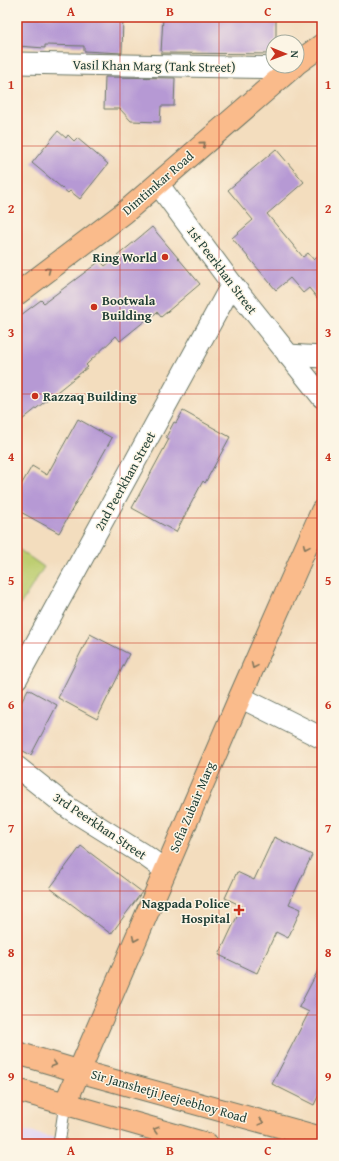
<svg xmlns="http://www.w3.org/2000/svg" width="339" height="1161" viewBox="0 0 339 1161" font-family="'Gentium Book Plus',serif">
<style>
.built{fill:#dfd4f5}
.garden{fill:#bdce71;stroke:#6e8652}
.building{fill:#b699d4}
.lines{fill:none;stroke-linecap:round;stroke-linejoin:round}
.lane-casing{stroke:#697564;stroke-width:13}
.street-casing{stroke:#697564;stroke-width:23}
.primary-casing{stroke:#697564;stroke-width:24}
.lane{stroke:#fff;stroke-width:11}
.street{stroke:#fff;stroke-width:21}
.primary{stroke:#fabb8b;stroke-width:22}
.oneway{stroke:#82765b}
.grid{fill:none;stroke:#c8321e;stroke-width:1;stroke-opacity:0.55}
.poi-dot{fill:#c8321e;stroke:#fcf5e5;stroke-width:1.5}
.labels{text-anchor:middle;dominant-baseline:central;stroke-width:3;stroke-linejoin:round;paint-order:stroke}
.street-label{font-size:13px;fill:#1f3d34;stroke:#fcf5e5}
.poi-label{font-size:13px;font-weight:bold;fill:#1f3d34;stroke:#fcf5e5;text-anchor:end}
.neatline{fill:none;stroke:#c8321e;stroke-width:1.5}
.grid-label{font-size:13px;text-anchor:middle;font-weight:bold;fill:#c8321e}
</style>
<rect width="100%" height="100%" fill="#fcf5e5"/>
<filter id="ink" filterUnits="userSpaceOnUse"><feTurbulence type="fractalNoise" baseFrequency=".025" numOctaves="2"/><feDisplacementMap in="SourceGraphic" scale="8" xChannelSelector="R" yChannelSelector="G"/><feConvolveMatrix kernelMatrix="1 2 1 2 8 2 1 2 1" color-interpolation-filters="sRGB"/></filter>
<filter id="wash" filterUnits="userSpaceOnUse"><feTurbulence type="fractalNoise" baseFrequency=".012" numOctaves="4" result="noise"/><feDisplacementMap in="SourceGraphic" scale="16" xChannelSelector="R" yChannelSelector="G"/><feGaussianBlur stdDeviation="0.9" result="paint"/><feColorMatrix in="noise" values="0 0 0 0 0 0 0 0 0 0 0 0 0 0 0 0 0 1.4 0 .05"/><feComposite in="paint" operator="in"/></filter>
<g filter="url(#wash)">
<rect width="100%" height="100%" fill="#f3ddbe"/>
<polygon class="built" points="17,1129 68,1141 67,1144 17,1144"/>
<polygon class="garden" points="17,548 44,567 17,610"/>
<g id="blocks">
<g class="building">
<polygon points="17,17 123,17 122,53 84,51 84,46 45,45 45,48 17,46"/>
<polygon points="163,17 276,17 276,42 273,42 273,54 161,53"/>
<polygon points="105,77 175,78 174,106 161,106 160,122 131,121 120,109 104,109"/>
<polygon points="58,131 66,138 68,135 74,141 77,138 108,164 80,199 70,191 68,193 32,163"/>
<polygon points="276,149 304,182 267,214 303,257 308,253 314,260 322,253 322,304 309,288 303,293 290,278 276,290 232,238 253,220 228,190"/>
<polygon points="152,227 200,284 161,317 157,312 147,321 146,320 120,341 116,336 86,365 88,367 17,424 17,318 41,300 44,303 100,261 105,266"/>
<polygon points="183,411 230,437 205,483 203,481 176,532 132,508 169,439 166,437 174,422 176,423"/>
<polygon points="78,419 112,438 59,533 17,510 17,492 32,466 47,475"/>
<polygon points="90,634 129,654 97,719 58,698"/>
<polygon points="28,689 57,705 31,755 17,748 17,711"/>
<polygon points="274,837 312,855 289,904 301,909 288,938 276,932 257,973 219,955 242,906 225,898 237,872 254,880"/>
<polygon points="81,846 142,892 111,934 50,888"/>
<polygon points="322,963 322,1088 314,1105 272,1084 309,1012 299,1007"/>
</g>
</g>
</g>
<g filter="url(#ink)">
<use href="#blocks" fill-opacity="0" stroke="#697564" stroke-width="1"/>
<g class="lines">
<g class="lane-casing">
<polyline id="lane" points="59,1144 65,1104"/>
</g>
<g class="street-casing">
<g id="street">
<polyline points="17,63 290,68"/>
<polyline points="158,184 232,284 322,397"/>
<polyline points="288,355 322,357"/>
<polyline points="17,678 232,284"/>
<polyline points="240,697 322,738"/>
<polyline points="17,767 70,809 147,857 165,870"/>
</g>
</g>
<g class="primary-casing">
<g id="primary">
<polyline points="297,63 322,45"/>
<polyline points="17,294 124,213 294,66"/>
<polyline points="17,1053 78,1071 322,1138"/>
<polyline points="17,1090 207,1144"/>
<polyline points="65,1104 240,697 322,511"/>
</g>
</g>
<use href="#lane" class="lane"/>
<use href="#street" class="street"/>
<use href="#primary" class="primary"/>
</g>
<defs><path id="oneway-chevron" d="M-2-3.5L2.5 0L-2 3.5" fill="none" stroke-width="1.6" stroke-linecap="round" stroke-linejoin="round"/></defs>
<g class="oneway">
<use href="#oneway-chevron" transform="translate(203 144) rotate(-41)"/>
<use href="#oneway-chevron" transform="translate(48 270) rotate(-37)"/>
<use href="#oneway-chevron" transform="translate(306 547) rotate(114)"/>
<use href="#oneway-chevron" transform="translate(254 666) rotate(114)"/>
<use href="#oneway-chevron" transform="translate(135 939) rotate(113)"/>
<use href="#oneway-chevron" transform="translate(54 1064) rotate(16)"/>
<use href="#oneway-chevron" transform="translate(261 1122) rotate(15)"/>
<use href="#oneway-chevron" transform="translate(156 1130) rotate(-164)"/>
</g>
</g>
<path class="grid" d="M120 17V1144M219 17V1144M17 146H322M17 270H322M17 394H322M17 518H322M17 643H322M17 767H322M17 891H322M17 1015H322"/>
<g class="poi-dot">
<circle cx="165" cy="257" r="4"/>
<circle cx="94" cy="307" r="4"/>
<circle cx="35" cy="396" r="4"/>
<path d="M237 904h4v4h4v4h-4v4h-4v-4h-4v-4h4z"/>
</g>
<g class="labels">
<g class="street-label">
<text transform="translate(154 66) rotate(1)">Vasil Khan Marg (Tank Street)</text>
<text transform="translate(158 183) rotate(-41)">Dimtimkar Road</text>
<text transform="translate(222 270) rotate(53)">1st Peerkhan Street</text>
<text transform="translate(125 481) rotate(-61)">2nd Peerkhan Street</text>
<text transform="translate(192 807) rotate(-67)">Sofia Zubair Marg</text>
<text transform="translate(100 826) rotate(34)">3rd Peerkhan Street</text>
<text transform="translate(169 1096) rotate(16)">Sir Jamshetji Jeejeebhoy Road</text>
</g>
<g class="poi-label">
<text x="157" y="257">Ring World</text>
<text x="102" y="300" text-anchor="start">Bootwala<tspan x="102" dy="15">Building</tspan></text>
<text x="43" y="396" text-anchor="start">Razzaq Building</text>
<text x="230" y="903">Nagpada Police<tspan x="230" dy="15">Hospital</tspan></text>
</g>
</g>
<rect width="339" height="1161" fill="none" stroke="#fcf5e5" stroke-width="44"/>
<g transform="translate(285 54) rotate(91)"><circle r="19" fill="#fcf5e5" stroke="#a4ab9e"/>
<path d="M0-3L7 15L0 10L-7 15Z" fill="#c8321e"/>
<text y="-6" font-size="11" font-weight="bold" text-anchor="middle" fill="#1f3d34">N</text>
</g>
<rect x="22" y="22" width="295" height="1117" class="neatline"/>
<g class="grid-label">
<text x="71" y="16">A</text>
<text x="170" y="16">B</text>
<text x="268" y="16">C</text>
<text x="11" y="89">1</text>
<text x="328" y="89">1</text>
<text x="11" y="213">2</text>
<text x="328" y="213">2</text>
<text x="11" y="337">3</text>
<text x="328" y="337">3</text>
<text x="11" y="461">4</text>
<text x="328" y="461">4</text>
<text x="11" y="585">5</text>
<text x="328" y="585">5</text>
<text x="11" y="709">6</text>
<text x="328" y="709">6</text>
<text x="11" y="833">7</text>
<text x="328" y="833">7</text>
<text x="11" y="957">8</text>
<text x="328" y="957">8</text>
<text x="11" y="1081">9</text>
<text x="328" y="1081">9</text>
<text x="71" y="1155">A</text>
<text x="170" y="1155">B</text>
<text x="268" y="1155">C</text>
</g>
</svg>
